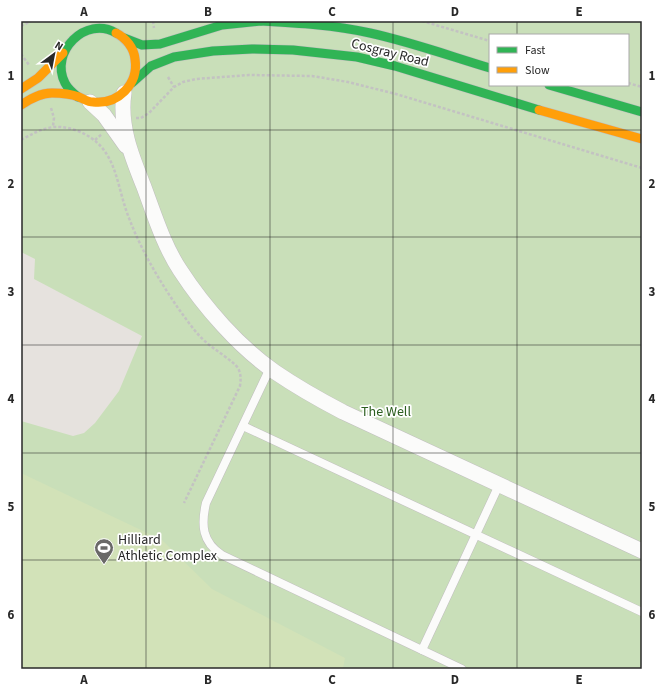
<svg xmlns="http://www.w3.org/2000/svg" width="663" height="690" viewBox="0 0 663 690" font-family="'Source Sans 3',sans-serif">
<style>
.green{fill:#c9dfb9;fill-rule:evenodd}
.pitch{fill:#d2e2b8}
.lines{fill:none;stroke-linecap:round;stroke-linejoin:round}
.lane-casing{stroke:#c0bebf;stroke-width:9}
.street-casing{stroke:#c0bebf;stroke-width:16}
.fast-casing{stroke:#c0bebf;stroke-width:10}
.slow-casing{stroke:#c0bebf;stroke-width:10}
.path{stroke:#c3c2c2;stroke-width:2.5;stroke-dasharray:3 2;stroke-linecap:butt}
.lane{stroke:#fbfbfa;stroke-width:8}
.street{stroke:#fbfbfa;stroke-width:15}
.fast{stroke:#30b455;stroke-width:9}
.slow{stroke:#ff9f0a;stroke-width:9}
.grid{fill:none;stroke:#282828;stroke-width:1;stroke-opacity:0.55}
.labels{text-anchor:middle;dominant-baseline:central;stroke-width:3.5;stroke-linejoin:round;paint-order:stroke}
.street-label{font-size:14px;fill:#282828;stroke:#fff}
.park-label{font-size:14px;fill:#2c5e1f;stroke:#fff}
.poi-label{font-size:14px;fill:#282828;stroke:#fff;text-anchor:start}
.neatline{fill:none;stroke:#282828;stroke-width:1.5}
.grid-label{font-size:13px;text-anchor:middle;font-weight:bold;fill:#282828}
</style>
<rect width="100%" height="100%" fill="#e6e2de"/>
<path class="green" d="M21 21H642V669H21V421L73 436 84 433 95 423 119 391 142 336 34 279 35 259 21 252ZM490 35H628V85H490Z"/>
<polygon class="pitch" points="21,473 162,540 212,589 345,658 343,669 21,669"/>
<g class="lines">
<g class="lane-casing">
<g id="lane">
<path d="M270 368 206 503C201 525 202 542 222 555L462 669"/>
<polyline points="243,426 642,612"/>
<polyline points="422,650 499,485"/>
</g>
</g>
<g class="street-casing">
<g id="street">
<path d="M124 93C119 126 132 157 144 187 154 214 164 246 180 270 204 307 239 347 275 372 297 387 320 400 343 412L642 551"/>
<polyline points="90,102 104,115 126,146"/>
</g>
</g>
<g class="fast-casing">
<g id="fast">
<path d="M261 21C298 23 334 25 370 33 411 42 450 56 490 68"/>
<polyline points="124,38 142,45 160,44 222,25 261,21"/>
<polyline points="132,83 151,66 174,57 213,51 252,49 293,50 357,57 395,66 539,110"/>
<polyline points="549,85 642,112"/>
<path d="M78 97C73 93 68 89 65 83 49 52 86 15 116 33"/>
</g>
</g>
<g class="slow-casing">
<g id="slow">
<polyline points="21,89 38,78 63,53"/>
<path d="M21 105C30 99 40 93 52 93 61 93 71 94 79 97 84 99 88 102 93 102 118 105 139 84 135 59 134 48 126 38 116 33"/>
<polyline points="539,110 642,139"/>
</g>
</g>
<g class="path">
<polyline points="153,21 154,28"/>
<polyline points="422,21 490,41"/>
<polyline points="21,26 31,21"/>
<polyline points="21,54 29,65"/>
<polyline points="168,77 174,87"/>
<polyline points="628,83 642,87"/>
<polyline points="51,108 54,118 53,126"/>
<polyline points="136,118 141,118 149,113 174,87 183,82 196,79 249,75 312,76 348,82 396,94 642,168"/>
<path d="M21 140C41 129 54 122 78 131 118 147 115 183 129 218 141 250 159 280 178 308 187 320 196 334 207 343 215 350 233 361 238 368 241 374 241 379 240 386L184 503"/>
<polyline points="95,140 102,134"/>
</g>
<use href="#lane" class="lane"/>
<use href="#street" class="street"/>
<use href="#fast" class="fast"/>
<use href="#slow" class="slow"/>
</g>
<path class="grid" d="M146 21V669M270 21V669M393 21V669M517 21V35M517 85V669M21 130H642M21 237H642M21 345H642M21 453H642M21 560H642"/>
<defs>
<g id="stadium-pin" transform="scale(1)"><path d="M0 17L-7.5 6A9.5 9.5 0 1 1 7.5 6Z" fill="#6a6968" stroke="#fff"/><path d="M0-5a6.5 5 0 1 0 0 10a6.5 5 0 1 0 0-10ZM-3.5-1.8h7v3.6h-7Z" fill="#fff"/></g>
</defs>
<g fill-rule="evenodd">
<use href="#stadium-pin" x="104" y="548"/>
</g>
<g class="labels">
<g class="street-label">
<text transform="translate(390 53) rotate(14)">Cosgray Road</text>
</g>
<g class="park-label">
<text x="386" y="412">The Well</text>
</g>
<g class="poi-label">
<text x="118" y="540">Hilliard<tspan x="118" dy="16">Athletic Complex</tspan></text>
</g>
</g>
<rect width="663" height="690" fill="none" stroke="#ffffff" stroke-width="44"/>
<rect x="489" y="34" width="140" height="52" fill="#ffffff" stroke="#a9a9a9"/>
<rect x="497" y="47" width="20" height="6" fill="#30b455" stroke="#a9a9a9"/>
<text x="525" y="54" font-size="12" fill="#282828">Fast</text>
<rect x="497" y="67" width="20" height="6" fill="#ff9f0a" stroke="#a9a9a9"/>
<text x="525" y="74" font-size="12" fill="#282828">Slow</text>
<g transform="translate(54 54) rotate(32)" stroke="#ffffff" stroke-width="3" paint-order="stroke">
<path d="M0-3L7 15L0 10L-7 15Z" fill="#282828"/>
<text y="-6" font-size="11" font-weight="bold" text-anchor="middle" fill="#282828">N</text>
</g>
<rect x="22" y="22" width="619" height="646" class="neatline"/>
<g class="grid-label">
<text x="84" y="16">A</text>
<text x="208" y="16">B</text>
<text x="332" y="16">C</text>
<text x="455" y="16">D</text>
<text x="579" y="16">E</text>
<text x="11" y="80">1</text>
<text x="652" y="80">1</text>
<text x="11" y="188">2</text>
<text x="652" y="188">2</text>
<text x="11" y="296">3</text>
<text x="652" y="296">3</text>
<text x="11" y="403">4</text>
<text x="652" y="403">4</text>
<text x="11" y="511">5</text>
<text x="652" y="511">5</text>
<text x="11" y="619">6</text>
<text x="652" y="619">6</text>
<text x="84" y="684">A</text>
<text x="208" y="684">B</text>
<text x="332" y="684">C</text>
<text x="455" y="684">D</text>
<text x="579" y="684">E</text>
</g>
</svg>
